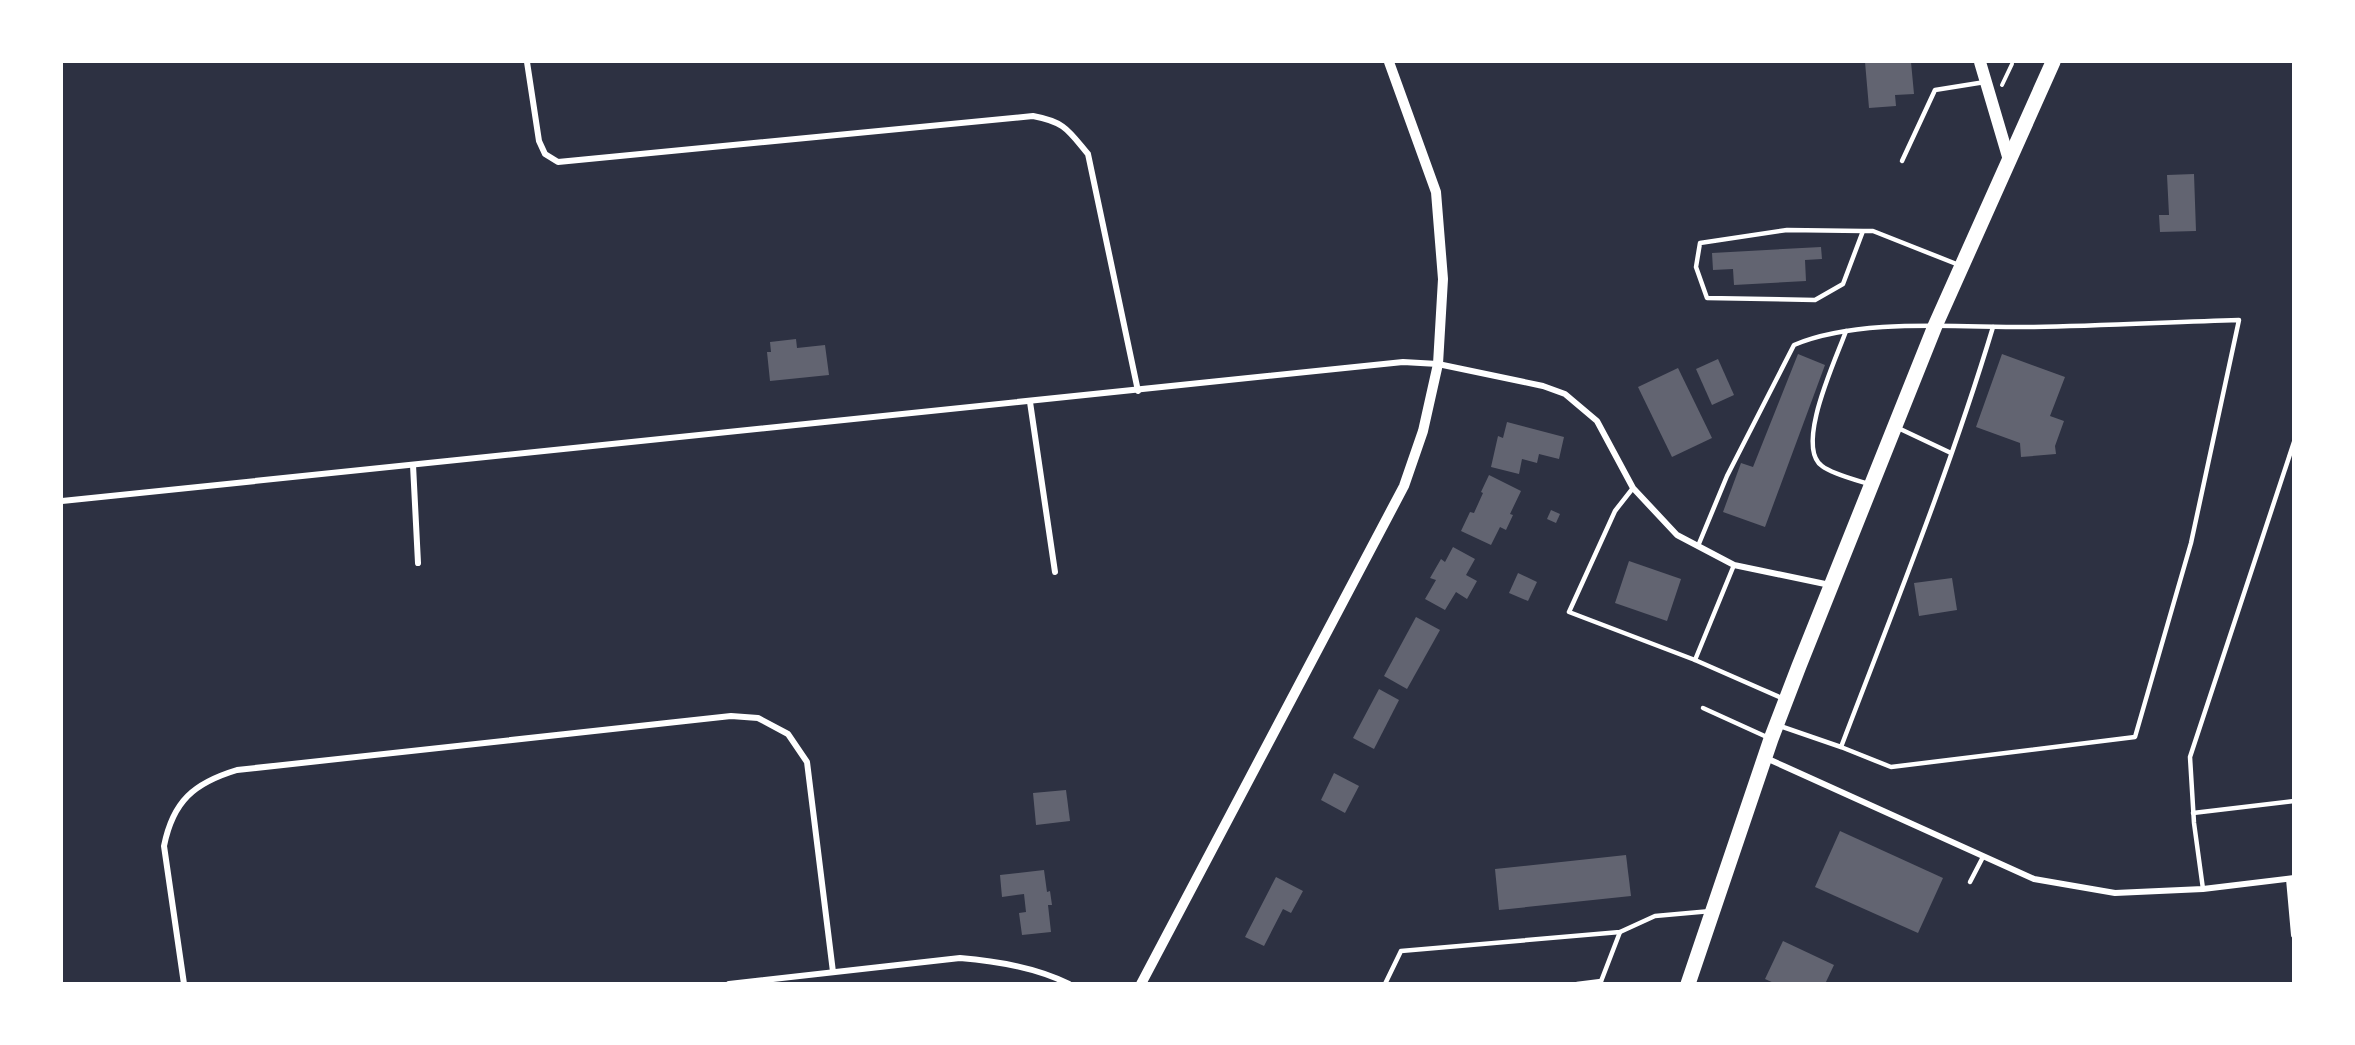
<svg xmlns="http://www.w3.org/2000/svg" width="2355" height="1045" viewBox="0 0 2355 1045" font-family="Jost,sans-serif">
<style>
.building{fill:#626471}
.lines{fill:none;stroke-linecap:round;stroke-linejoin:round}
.path{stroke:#fff;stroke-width:4}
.service{stroke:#fff;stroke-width:4.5}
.minor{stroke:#fff;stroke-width:6}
.tertiary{stroke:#fff;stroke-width:10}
.secondary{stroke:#fff;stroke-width:12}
.primary{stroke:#fff;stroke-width:15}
</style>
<rect width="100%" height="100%" fill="#2d3142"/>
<g class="building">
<polygon points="1865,62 1911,62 1914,94 1895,95 1896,106 1869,108"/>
<polygon points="2194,174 2196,231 2160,232 2159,215 2169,215 2167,175"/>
<polygon points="1821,247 1822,259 1805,260 1806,281 1734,285 1733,269 1713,270 1712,253"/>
<polygon points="796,339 797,348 825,345 829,375 770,381 767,352 771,352 770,342"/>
<polygon points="1798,354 1825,365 1765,527 1723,512 1741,463 1753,467"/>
<polygon points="2002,354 2065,377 2050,416 2064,421 2055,446 2056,454 2021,457 2020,443 1976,427"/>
<polygon points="1718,359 1734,395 1712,405 1696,369"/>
<polygon points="1678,368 1712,438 1672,457 1638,387"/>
<polygon points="1507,422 1564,437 1559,459 1539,454 1537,463 1522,459 1519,474 1491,467 1498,436 1503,438"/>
<polygon points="1489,475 1521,491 1510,514 1513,515 1506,530 1500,527 1491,545 1461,531 1470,512 1474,513 1483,493 1481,492"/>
<polygon points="1551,510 1560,514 1556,523 1547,519"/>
<polygon points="1453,547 1475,559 1466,575 1477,581 1467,599 1456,592 1445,610 1425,599 1436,580 1430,578 1441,559 1445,562"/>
<polygon points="1629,561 1681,579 1667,621 1615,603"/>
<polygon points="1518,573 1537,582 1528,601 1509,593"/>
<polygon points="1952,578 1957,610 1919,616 1914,583"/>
<polygon points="1416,617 1440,630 1407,689 1384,676"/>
<polygon points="1379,689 1399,700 1374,749 1353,738"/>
<polygon points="1334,773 1359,786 1345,813 1321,800"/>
<polygon points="1066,790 1070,821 1036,825 1033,793"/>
<polygon points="1840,831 1943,878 1918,933 1815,887"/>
<polygon points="1626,855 1631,896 1499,910 1495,869"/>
<polygon points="1044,870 1047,892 1050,891 1052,905 1048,905 1051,932 1022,935 1019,913 1026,912 1024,894 1002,897 1000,875"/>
<polygon points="1276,877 1303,891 1291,913 1283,909 1264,946 1245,937"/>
<polygon points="1783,941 1834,965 1825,984 1776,984 1765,979"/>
</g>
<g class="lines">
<polyline class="path" points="2002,85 2012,64"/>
<g class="service">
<polyline points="1902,161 1935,90 1985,82"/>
<polyline points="1863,231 1843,284 1815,300 1707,298 1696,267 1700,243 1787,230 1863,231 1873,231 1959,265"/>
<path d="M1846 331C1837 357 1794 446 1822 466 1832 474 1856 480 1869 484"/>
<polyline points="1896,427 1951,453"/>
<polyline points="1633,488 1615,511 1569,612 1695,660 1784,699"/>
<path d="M1698 546 1727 476 1794 345C1861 317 1961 328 2034 327 2102 326 2170 322 2239 320L2191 543 2135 737 1891 767 1841 747 1780 726"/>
<polyline points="1695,660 1734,565"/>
<polyline points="1703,708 1769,738"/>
<path d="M1841 747C1894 608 1950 470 1993 327"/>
<polyline points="2193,813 2294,801"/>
<polyline points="1970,882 1983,857"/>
<polyline points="2203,889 2194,823 2190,757 2294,442"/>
<polyline points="1385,984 1401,951 1620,932 1655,916 1711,911"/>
<polyline points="1577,984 1601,981"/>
<polyline points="1600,984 1620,932"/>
</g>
<g class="minor">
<path d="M527 62 539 141 545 154 558 162 1033 116C1065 122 1068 130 1088 154L1138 391"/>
<polyline points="1030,402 1055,572"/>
<polyline points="413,465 418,563"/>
<polyline points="62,501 1403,362 1438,364 1543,386 1565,394 1597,421 1633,488 1677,535 1734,565 1830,585"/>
<polyline points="1766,758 2034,879 2115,893 2203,889 2294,878"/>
<polyline points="2289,879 2294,935"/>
<path d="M184 984 164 846C173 801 194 783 237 770L731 716 758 718 788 734 807 762 833 972"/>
<path d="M729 984 960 958C997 961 1035 967 1069 984"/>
</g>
<polyline class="tertiary" points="1141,984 1404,486 1423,431 1438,364 1443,279 1436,192 1389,62"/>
<polyline class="secondary" points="1980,62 2009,160"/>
<polyline class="primary" points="1688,984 1771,739 1799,666 1935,326 2053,62"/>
</g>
<rect width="2355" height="1045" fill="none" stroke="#ffffff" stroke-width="126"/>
</svg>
